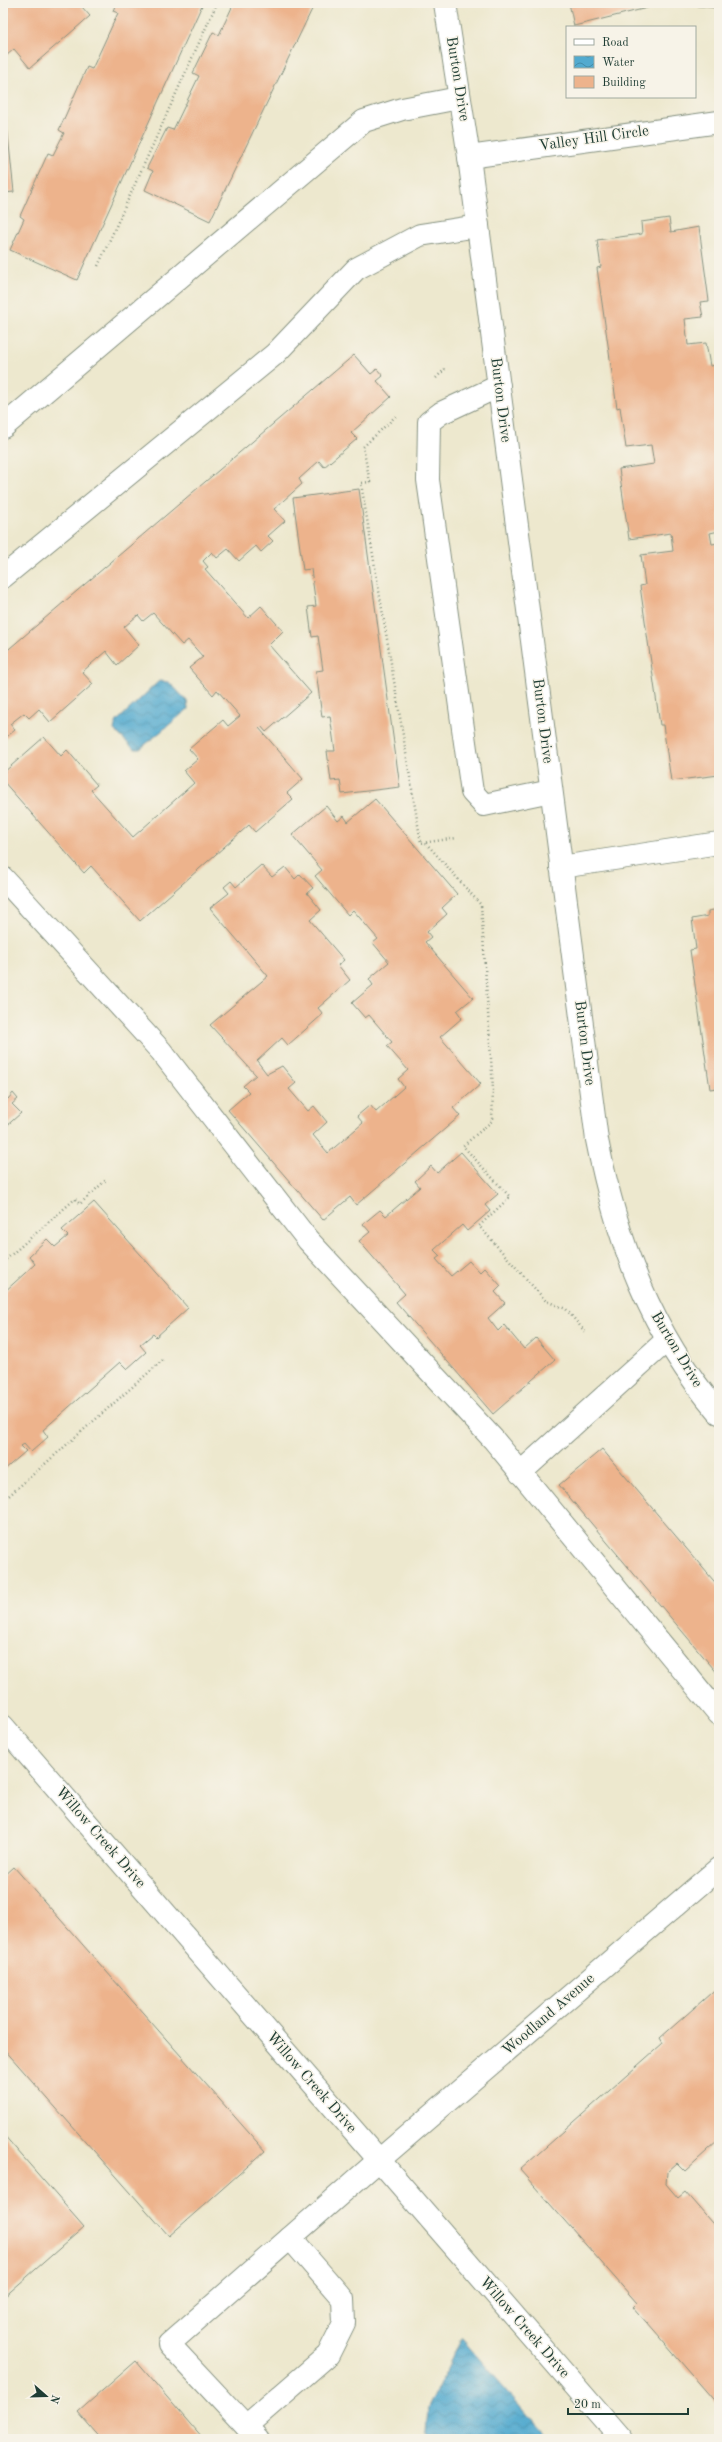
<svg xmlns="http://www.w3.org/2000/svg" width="722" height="2442" viewBox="0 0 722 2442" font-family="'Old Standard TT',serif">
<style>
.water{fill:url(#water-waves);stroke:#387482}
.building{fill:#edb38c}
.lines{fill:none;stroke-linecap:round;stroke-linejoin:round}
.service-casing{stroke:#869281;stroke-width:24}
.minor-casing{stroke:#869281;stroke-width:24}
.tertiary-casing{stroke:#869281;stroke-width:24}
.path{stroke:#869281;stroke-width:2.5;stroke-dasharray:1 3;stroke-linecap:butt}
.service{stroke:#fff;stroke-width:22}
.minor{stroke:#fff;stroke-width:22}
.tertiary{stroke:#fff;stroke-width:22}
.labels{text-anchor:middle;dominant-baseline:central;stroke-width:3;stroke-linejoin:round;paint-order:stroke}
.street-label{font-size:15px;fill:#1f3d34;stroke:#f7f3e8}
</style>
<defs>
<pattern id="water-waves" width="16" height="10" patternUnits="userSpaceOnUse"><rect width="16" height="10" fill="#52aacf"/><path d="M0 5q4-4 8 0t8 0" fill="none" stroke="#438ca9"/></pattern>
</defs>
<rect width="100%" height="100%" fill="#f7f3e8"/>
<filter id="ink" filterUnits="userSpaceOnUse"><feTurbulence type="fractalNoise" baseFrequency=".025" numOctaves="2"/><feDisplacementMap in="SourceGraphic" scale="8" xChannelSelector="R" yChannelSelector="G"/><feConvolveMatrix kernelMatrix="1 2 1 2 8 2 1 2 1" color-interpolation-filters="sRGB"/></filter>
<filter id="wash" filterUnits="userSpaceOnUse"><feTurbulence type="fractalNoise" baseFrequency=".012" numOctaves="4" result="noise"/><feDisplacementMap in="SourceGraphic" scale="16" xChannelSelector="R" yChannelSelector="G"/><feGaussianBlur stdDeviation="0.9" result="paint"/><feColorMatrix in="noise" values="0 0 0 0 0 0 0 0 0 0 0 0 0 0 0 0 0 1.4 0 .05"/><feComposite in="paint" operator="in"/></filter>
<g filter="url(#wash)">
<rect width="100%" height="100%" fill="#ede8ce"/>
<g class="water">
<polygon points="159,681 169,682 187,701 188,709 140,749 134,749 114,730 116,722"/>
<polygon points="461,2339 462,2339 549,2439 431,2439 426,2433 428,2408"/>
</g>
<g id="blocks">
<g class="building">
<polygon points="3,3 87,3 82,7 90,16 30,68 14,49 6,56 3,66"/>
<polygon points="116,3 203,3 77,280 10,250 24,219 20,216 48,153 53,155 64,133 59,130 87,67 92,69 118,13 113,11"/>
<polygon points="234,3 315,3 210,221 145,190 153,171 147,168 167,128 173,130 199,76 193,73 213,32 219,35"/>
<polygon points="569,3 650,3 651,7 574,26"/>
<polygon points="669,3 717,3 716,8"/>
<polygon points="3,116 6,116 14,192 3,193"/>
<polygon points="669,218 671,232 699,227 709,301 700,302 703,317 685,319 688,345 706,343 710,366 718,365 719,369 719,531 710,533 712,544 719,543 719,775 671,781 663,725 660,725 640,586 645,585 641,555 673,551 671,533 629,539 619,469 654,464 651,445 626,448 620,407 617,408 597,268 601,267 597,240 642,234 641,222"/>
<polygon points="354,355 371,374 377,369 383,376 377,381 391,397 351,433 357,439 324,467 319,461 299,479 302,484 274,509 285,521 268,536 273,541 261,552 256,546 239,561 228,549 217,558 212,552 203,561 208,567 205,569 248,618 261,606 283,631 269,645 311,693 266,732 261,726 259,728 303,779 287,793 293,799 255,832 249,825 140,921 91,866 84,873 3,781 3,773 44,737 61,756 67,750 97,785 91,790 133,837 194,783 184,771 198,759 189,749 223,720 228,726 240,716 217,690 213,695 189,668 203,657 188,640 182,645 153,613 143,621 138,615 124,627 139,645 117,665 106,651 82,672 93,684 50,722 39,709 29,718 24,713 10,724 15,730 3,740 3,654"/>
<polygon points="359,489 400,787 342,794 340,780 331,781 327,751 335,751 330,716 322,717 316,671 323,670 318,636 312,637 308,607 316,606 311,569 303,570 293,498"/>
<polygon points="375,799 457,894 442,908 447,914 427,932 431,937 425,942 473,998 457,1011 462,1018 440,1037 481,1084 453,1108 460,1116 356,1205 350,1197 323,1220 228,1110 249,1092 243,1086 256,1075 210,1025 268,976 210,908 229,893 224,887 231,881 236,887 261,865 272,877 285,867 295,879 300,874 313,888 307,893 321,910 310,920 344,960 338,965 350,980 318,1008 323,1014 288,1045 282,1038 257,1061 267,1074 282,1066 296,1083 289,1089 308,1111 314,1106 327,1122 313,1135 328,1153 363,1123 357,1116 370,1105 376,1112 404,1087 398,1079 408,1070 387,1046 392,1042 369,1015 365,1018 352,1003 373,985 369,979 389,962 373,943 378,939 353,910 348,915 315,876 322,870 292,835 326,806 338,821 344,816 348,822"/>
<polygon points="719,909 719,1096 718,1096 717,1088 710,1089 690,950 696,949 692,919 708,916 708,911"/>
<polygon points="13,1093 18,1099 12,1104 21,1113 3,1129 3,1094 8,1099"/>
<polygon points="461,1152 498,1194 485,1205 490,1211 467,1231 462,1225 434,1250 440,1256 436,1259 451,1276 469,1261 480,1273 485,1268 501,1286 495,1292 505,1303 488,1318 498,1331 504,1325 524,1349 536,1338 555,1360 493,1414 396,1302 405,1294 359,1241 370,1232 363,1224 380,1210 386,1216 420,1187 415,1181 431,1166 437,1173"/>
<polygon points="94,1202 188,1308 156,1337 153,1334 140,1345 146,1352 127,1369 120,1362 43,1430 48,1437 31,1452 24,1444 21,1446 26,1451 3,1471 3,1293 35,1264 29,1256 47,1239 55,1247 68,1236 62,1230"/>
<polygon points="602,1449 719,1587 719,1675 559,1485"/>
<polygon points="14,1867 265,2151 169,2236 3,2048 3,1877"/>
<polygon points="719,1986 719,2140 685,2171 677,2163 667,2172 666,2184 678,2198 685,2192 719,2231 719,2406 633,2307 637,2303 520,2170 663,2043 660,2038"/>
<polygon points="3,2134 84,2227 3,2298"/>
<polygon points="136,2361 203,2439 101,2439 78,2412"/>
</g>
</g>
</g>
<g filter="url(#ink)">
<use href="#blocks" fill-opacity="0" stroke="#869281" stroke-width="1"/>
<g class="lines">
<g class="service-casing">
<g id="service">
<polyline points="499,386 441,413 429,422 428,480 472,792 484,805 551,791"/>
<polyline points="3,427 364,121 402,109 459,98"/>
<polyline points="3,577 275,354 356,269 420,235 478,226"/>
<polyline points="561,867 719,843"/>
<polyline points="3,878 161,1051 308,1240 493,1439 719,1714"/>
<polyline points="520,1473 667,1340"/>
<polyline points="246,2426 328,2355 344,2323 343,2299 290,2238"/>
<polyline points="258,2439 169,2344 378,2161"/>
</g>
</g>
<g class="minor-casing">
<polyline id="minor" points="469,157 719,122"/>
</g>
<g class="tertiary-casing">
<g id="tertiary">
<path d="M445 3 469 157 597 1140C617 1242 651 1333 719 1413"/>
<polyline points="3,1726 621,2439"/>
<polyline points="378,2161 719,1868"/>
</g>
</g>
<g class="path">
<polyline points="98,266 217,3"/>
<polyline points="436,378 445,369"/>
<polyline points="396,416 363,447 370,482 361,483 421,843 457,838"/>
<polyline points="426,843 481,905 493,1089 492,1121 463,1146 510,1197 479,1226 546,1301 566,1309 586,1333"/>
<polyline points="3,1262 75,1199 80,1204 106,1180"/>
<polyline points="3,1501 164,1359"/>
</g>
<use href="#service" class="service"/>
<use href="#minor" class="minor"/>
<use href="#tertiary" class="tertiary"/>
</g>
</g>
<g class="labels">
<g class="street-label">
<text transform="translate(457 79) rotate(81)">Burton Drive</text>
<text transform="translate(594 139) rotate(-8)">Valley Hill Circle</text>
<text transform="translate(500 400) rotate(83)">Burton Drive</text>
<text transform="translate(542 721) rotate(83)">Burton Drive</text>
<text transform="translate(584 1043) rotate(83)">Burton Drive</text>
<text transform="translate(676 1350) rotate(59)">Burton Drive</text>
<text transform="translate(100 1838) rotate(49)">Willow Creek Drive</text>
<text transform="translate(549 2015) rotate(-41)">Woodland Avenue</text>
<text transform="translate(311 2083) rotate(49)">Willow Creek Drive</text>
<text transform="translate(524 2328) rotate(49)">Willow Creek Drive</text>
</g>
</g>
<rect width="722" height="2442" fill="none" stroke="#f7f3e8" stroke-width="16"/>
<rect x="566" y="26" width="130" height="72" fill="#f7f3e8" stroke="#a1aaa0"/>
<rect x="574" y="39" width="20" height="6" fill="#ffffff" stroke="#a1aaa0"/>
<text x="602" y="46" font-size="12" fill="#1f3d34">Road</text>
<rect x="574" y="56" width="20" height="12" fill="url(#water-waves)" stroke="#a1aaa0"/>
<text x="602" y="66" font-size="12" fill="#1f3d34">Water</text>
<rect x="574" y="76" width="20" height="12" fill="#edb38c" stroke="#a1aaa0"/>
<text x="602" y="86" font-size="12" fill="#1f3d34">Building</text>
<g transform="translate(46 2396) rotate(110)" stroke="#f7f3e8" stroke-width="3" paint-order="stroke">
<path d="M0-3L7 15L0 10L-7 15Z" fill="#1f3d34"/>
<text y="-6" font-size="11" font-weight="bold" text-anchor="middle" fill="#1f3d34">N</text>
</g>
<path d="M568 2408v6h120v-6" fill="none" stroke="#1f3d34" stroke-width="2"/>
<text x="574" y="2408" font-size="12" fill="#1f3d34" stroke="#f7f3e8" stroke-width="3" paint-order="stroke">20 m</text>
</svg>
